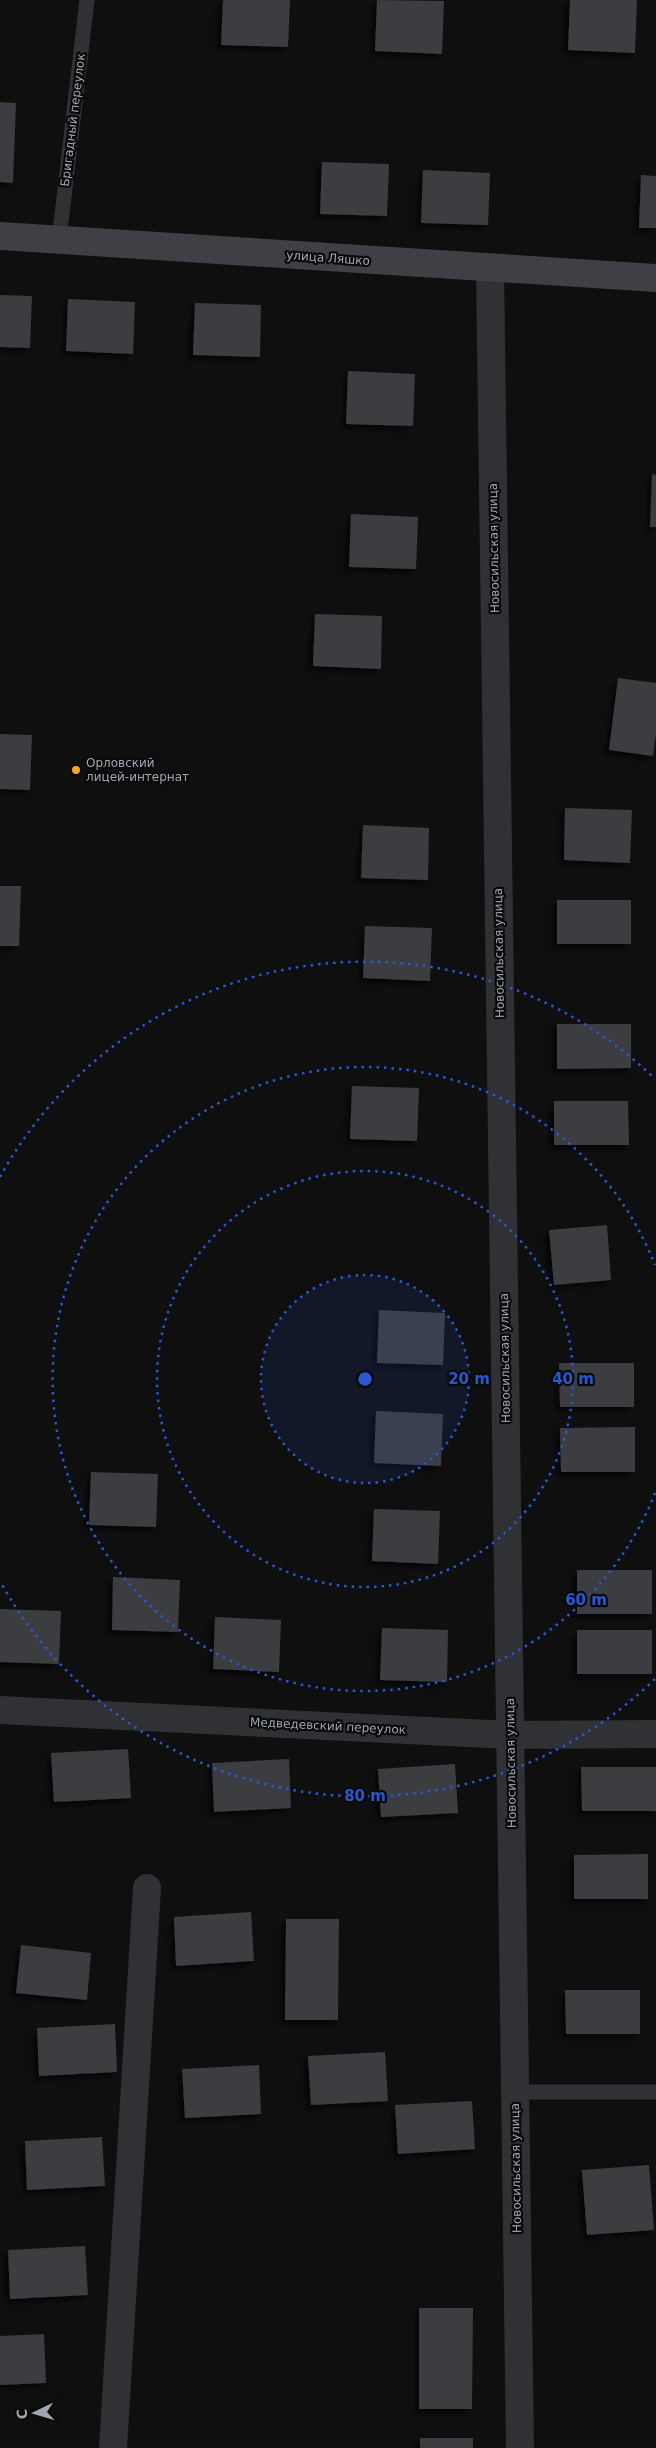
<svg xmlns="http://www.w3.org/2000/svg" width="656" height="2448" viewBox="0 0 656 2448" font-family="'DejaVu Sans',sans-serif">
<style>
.building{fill:#3b3c40;filter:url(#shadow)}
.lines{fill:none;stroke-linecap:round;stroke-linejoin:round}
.service{stroke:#303135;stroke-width:15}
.minor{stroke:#303135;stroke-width:28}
.secondary{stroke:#3e4045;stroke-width:28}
.ring{fill:none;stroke:#2a57d4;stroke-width:2.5;stroke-dasharray:2.5 5}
.poi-dot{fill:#f5a523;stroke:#0a0a0b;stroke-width:2}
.labels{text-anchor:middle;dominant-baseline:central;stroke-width:4.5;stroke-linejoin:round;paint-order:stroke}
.street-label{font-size:12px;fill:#a0a6b2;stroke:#0a0a0b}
.poi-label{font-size:12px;fill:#a0a6b2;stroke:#0a0a0b;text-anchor:start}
.centre{fill:#2a57d4;stroke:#0a0a0b;stroke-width:2.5}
.ring-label{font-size:15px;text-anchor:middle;font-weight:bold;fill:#2a57d4;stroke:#0a0a0b;stroke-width:4.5;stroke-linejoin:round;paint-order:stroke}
</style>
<defs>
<filter id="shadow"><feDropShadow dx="-4.5" dy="4.5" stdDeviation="2.5" flood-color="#0009"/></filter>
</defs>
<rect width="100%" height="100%" fill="#0f0f10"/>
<g class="building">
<polygon points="223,0 290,0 288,47 221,45"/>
<polygon points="377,0 444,1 442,54 375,51"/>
<polygon points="570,0 637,0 635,53 568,50"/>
<polygon points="0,102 16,103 13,183 0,182"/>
<polygon points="322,162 389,164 387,216 320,214"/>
<polygon points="423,170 490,173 488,225 421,223"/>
<polygon points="641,175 656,176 656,228 639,228"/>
<polygon points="0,295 32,296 30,348 0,347"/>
<polygon points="68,299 135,302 133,354 66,351"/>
<polygon points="195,303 261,305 260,357 193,355"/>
<polygon points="348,371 415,374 413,426 346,424"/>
<polygon points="652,474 656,475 656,527 650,527"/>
<polygon points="351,514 418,517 416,569 349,567"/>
<polygon points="315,614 382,616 381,669 313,666"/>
<polygon points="618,678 656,683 656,734 653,756 609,750"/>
<polygon points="0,734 32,735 30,790 0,789"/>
<polygon points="565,808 632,810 630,863 564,860"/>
<polygon points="363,825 429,828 428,880 361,878"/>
<polygon points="0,886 21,886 19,946 0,946"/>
<rect x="557" y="900" width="74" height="44"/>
<polygon points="365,926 432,928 430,981 363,978"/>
<polygon points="557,1024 631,1024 631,1068 557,1069"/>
<polygon points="352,1086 419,1088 417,1141 350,1139"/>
<polygon points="554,1101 628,1101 629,1145 554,1145"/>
<polygon points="607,1225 611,1280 554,1285 549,1230"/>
<polygon points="379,1310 445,1313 443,1365 377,1363"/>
<polygon points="559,1363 634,1363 634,1407 560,1407"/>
<polygon points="376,1411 443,1414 441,1466 374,1463"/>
<polygon points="635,1427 635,1472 561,1472 560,1428"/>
<polygon points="91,1472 158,1474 156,1527 89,1525"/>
<polygon points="374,1509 440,1511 438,1564 372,1561"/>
<rect x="577" y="1570" width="75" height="44"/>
<polygon points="113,1577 180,1580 178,1632 112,1630"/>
<polygon points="0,1609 61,1611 59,1664 0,1662"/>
<polygon points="215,1617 281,1620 279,1672 213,1669"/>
<polygon points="382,1628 448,1630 447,1682 380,1680"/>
<rect x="577" y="1630" width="75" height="44"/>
<polygon points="128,1749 131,1798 54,1802 51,1753"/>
<polygon points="289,1759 291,1808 214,1812 212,1763"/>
<polygon points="455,1764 458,1813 381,1817 378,1769"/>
<polygon points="581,1767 656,1767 656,1811 582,1811"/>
<polygon points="648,1854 648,1899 574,1899 574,1855"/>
<polygon points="251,1912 254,1961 176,1966 174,1917"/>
<polygon points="286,1919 339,1919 338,2020 285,2020"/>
<polygon points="21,1945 91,1953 87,2000 16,1993"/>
<polygon points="565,1990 640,1990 640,2034 566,2034"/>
<polygon points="115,2024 117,2072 39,2076 37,2028"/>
<polygon points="385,2052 388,2101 311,2105 308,2056"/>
<polygon points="259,2065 261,2114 185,2118 182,2069"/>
<polygon points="472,2101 475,2149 398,2154 395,2105"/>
<polygon points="102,2137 105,2186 27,2190 25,2141"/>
<polygon points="649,2165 654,2230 587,2235 582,2170"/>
<polygon points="85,2246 88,2295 10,2299 8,2250"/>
<polygon points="419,2308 473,2308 472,2409 419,2409"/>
<polygon points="44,2334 46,2383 0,2385 0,2336"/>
<rect x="420" y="2438" width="53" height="10"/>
</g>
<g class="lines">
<g class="service">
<polyline points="59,240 87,0"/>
<polyline points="515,2092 656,2092"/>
</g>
<g class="minor">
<polyline points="490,269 520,2448"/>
<polyline points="0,1710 510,1735 656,1734"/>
<polyline points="113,2448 147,1888"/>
</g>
<polyline class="secondary" points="0,236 656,278"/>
</g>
<circle cx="365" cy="1379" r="104" fill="#2a57d4" fill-opacity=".12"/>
<g class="ring">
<circle cx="365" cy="1379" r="104"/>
<circle cx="365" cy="1379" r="208"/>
<path d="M655 1493A312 312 0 1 1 655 1265"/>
<path d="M655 1679A417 417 0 0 1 0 1581M0 1177A417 417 0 0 1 655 1079"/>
</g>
<circle class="poi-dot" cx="76" cy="770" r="5"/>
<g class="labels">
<g class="street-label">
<text transform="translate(73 120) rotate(-83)">Бригадный переулок</text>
<text transform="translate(328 258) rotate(4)">улица Ляшко</text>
<text transform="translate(494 548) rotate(-91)">Новосильская улица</text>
<text transform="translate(499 953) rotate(-91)">Новосильская улица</text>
<text transform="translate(505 1358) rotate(-91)">Новосильская улица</text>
<text transform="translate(328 1726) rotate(3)">Медведевский переулок</text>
<text transform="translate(511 1763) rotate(-91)">Новосильская улица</text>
<text transform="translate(516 2168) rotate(-91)">Новосильская улица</text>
</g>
<g class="poi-label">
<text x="86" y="763">Орловский<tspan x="86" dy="14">лицей-интернат</tspan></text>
</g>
</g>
<circle cx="365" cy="1379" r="8" class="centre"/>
<g class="ring-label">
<text x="469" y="1384">20 m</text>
<text x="573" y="1384">40 m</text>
<text x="586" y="1605">60 m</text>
<text x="365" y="1801">80 m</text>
</g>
<g transform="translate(35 2413) rotate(265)" stroke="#0a0a0b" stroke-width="4" paint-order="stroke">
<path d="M0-4L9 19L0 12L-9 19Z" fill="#a0a6b2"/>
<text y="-8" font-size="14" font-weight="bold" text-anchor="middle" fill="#a0a6b2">С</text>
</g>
</svg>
